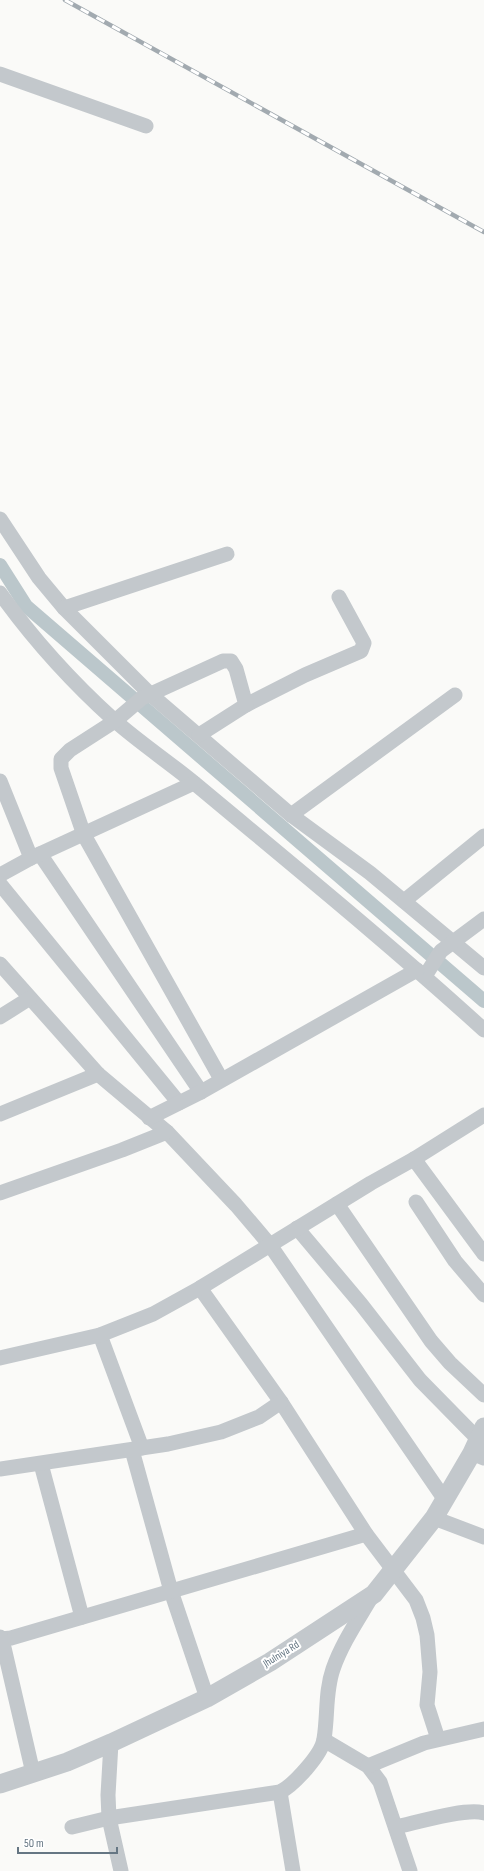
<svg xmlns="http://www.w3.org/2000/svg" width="484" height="1871" viewBox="0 0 484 1871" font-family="'Sofia Sans Condensed',sans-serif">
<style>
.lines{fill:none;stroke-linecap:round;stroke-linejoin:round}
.canal{stroke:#bbc7cb;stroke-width:14}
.minor{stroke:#c3c8cc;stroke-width:15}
.tertiary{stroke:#c3c8cc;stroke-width:19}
.rail-casing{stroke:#a2aab0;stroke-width:4.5}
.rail{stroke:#fff;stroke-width:3;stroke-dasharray:9;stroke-linecap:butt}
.labels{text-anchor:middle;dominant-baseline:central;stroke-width:4;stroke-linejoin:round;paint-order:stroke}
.street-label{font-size:11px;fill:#657683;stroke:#fff}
</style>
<rect width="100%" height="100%" fill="#fafaf8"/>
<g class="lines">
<polyline class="canal" points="0,565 26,606 484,1001"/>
<g class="minor">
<polyline points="0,74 146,126"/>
<polyline points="0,519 39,578 64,608 150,694 291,815 370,873 484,968"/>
<path d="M0 593C33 639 72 682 114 720 141 744 172 764 199 787 295 867 392 946 484 1030"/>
<polyline points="64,608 227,554"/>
<polyline points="199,735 246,705 305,675 361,651 364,643 339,597"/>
<polyline points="0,781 31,858"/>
<polyline points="291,815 455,695"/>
<polyline points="40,854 201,1092"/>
<polyline points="0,875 31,858 194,783"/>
<polyline points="0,884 179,1103"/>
<polyline points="404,901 484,836"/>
<polyline points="0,964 98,1074 167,1132 236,1205 270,1245 445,1500"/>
<polyline points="425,976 441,951 484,919"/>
<polyline points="0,1017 30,998"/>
<polyline points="221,1079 84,835 61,768 61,759 70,750 115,721 142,698 223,661 231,661 236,669 246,705"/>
<polyline points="0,1114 98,1074"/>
<polyline points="149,1118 201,1092 417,970"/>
<polyline points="414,1159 484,1254"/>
<polyline points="0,1193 122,1150 167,1132"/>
<polyline points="416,1202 455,1261 484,1295"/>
<polyline points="337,1204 431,1341 450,1363 484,1395"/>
<polyline points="297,1228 361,1304 420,1380 479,1440"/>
<polyline points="200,1288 281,1402 366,1534 416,1600 423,1618 427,1635 430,1672 427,1705 438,1739"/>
<polyline points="100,1335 142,1448"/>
<polyline points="0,1358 100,1335 153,1314 200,1288 371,1183 414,1159 484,1115"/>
<polyline points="132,1450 171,1591 207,1698"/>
<polyline points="472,1453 484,1458"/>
<polyline points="41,1464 82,1617"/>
<polyline points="0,1469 168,1444 221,1432 259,1417 281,1402"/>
<polyline points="434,1518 484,1537"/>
<polyline points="0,1637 2,1639 11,1638 366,1534"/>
<polyline points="2,1639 33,1773"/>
<polyline points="324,1740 368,1766 380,1782 410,1871"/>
<polyline points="111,1743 108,1795 109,1818 121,1871"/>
<polyline points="368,1766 424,1743 484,1729"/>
<polyline points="280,1792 293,1871"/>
<path d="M72 1827 109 1818 280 1792C294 1785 322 1754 324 1739 328 1715 325 1692 333 1669 342 1643 358 1620 372 1596"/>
<path d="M396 1827C415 1823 467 1807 484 1813"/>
</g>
<polyline class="tertiary" points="0,1784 67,1762 111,1743 207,1698 270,1662 374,1594 434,1518 472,1453 484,1427"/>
<g class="rail-casing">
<polyline id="rail" points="65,0 484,232"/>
</g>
<use href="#rail" class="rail"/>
</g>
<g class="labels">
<g class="street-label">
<text transform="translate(281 1654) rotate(-32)">Jhulniya Rd</text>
</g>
</g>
<path d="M18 1847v6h99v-6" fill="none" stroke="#657683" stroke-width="2"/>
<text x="24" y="1847" font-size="12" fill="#657683" stroke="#ffffff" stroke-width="3" paint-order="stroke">50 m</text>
</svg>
